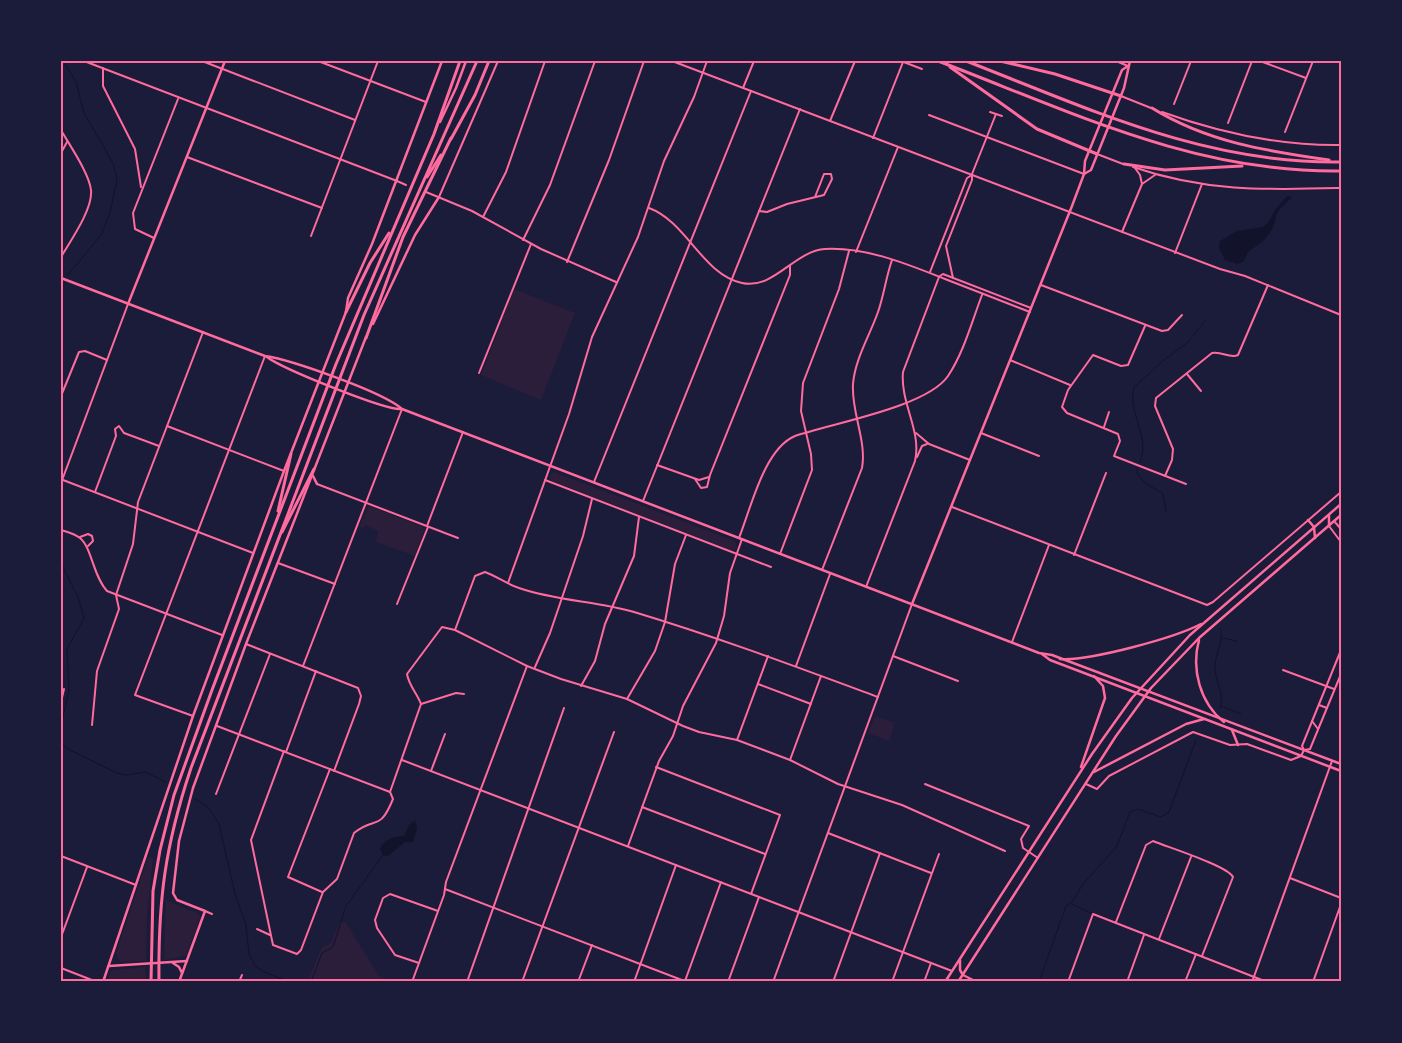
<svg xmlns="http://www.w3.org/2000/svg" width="1402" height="1043" viewBox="0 0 1402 1043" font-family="Poppins,sans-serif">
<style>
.green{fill:#2a1e3b}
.water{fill:#12122b}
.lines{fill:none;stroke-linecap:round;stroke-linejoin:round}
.stream{stroke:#12122b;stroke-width:1}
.minor{stroke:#ff6b9d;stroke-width:2}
.tertiary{stroke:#ff6b9d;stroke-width:2}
.secondary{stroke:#ff6b9d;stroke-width:2.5}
.trunk{stroke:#ff6b9d;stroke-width:2.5}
.motorway{stroke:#ff6b9d;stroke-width:3}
.neatline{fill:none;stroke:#ff6b9d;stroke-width:2}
</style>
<rect width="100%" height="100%" fill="#1b1b3a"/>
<g class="green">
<polygon points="514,289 575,313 541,400 481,375"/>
<polygon points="554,472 735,541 737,547 735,550 730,550 552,481 549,476"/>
<polygon points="369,506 423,527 424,531 415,556 376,542 378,531 365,525 363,528 359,527"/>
<polygon points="875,716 895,723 889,741 868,733"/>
<polygon points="148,858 153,858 147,915 146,961 120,962 116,953"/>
<polygon points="166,900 199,914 200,918 186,956 164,960"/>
<polygon points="340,921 346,923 379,976 394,982 307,982 322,947 331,943"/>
<polygon points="145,967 146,982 108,980 110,972 114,970"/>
</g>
<g class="water">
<polygon points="1287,196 1292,197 1278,211 1272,230 1263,241 1248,252 1243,262 1237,264 1225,260 1219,248 1220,241 1237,231 1263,227 1268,223 1275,210"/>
<path d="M415 820 417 829 413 842H405L388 856 383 855 380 849C384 839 395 836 404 836L409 825Z"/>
</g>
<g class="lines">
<g class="stream">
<polyline points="63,61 76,82 84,113 113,163 117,179 110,213 101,235 68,275"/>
<polyline points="61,288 64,285"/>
<path d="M1140 462C1151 436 1127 414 1134 387L1165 359 1187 343 1206 320"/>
<path d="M1137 469C1136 481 1155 488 1163 494L1166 511"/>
<polyline points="61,563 78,597 84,618 67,649 69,690 61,726"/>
<polyline points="1223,638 1237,641"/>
<polyline points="1221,706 1241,714"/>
<path d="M1220 708C1225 693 1216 684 1215 669 1214 655 1223 645 1221 629"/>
<polyline points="61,741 66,748 117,773 126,775 145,772 166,782"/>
<polyline points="195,799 208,807 219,824 235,894 246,925 249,954 255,966 264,972 290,982"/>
<polyline points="1072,904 1091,913"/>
<polyline points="311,982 322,953 333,947 346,906 383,855"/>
<polyline points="1039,982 1066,906 1072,902 1083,884 1117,846 1130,812 1138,809 1161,817 1169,812 1196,740"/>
</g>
<g class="minor">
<polyline points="84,61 397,181"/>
<polyline points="202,61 355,120"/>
<polyline points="318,61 426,102"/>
<polyline points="901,61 922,69"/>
<polyline points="1116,61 1128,66"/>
<polyline points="1260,61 1306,78"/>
<polyline points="103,68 103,86 135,149 141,187"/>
<polyline points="743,88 754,61"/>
<polyline points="1174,104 1191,61"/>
<polyline points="990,112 1002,116"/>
<polyline points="929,115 1084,174"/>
<polyline points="830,121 855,61"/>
<polyline points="1228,123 1252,61"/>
<path d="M61 130C70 146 89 173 91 190 93 209 71 240 61 257"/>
<polyline points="1285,132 1313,61"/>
<polyline points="873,138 903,62"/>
<polyline points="61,153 67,142"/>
<polyline points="187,157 322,208"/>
<polyline points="1135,168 1140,175 1142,184"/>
<polyline points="972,174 996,114"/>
<polyline points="759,211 767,212 787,204 824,195 832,179 831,174 824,174 815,197"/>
<polyline points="483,217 506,172 545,61"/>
<polyline points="1122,232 1142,184 1155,175"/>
<polyline points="311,236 378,61"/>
<polyline points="154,238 135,229 133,213 178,99"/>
<polyline points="523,240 550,185 595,61"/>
<polyline points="856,252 898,147"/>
<polyline points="1175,253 1202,184"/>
<polyline points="567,262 609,160 644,61"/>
<polyline points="1041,285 1162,331 1168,330 1182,315"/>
<polyline points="1145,326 1128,365 1121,366 1093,355 1068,390 1062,407 1067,413 1118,434 1120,441 1114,456 1186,484"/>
<polyline points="1010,360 1070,385"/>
<polyline points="479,373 531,244"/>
<polyline points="1187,374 1201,391"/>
<polyline points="61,396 79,352 85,351 107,360"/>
<polyline points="167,426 284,471"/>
<polyline points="1104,427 1109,412"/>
<polyline points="124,433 159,446"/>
<polyline points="916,433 929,444 970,460"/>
<polyline points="981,433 1039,456"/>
<polyline points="917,457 922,446 927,444"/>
<polyline points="657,465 699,480 709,477"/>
<path d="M1165 476 1172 460 1173 449 1155 406 1156 398 1212 353C1222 351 1230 359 1238 355L1268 285"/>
<polyline points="695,479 701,488 707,487 710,475 790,275 790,266"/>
<polyline points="63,480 253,553"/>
<polyline points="545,480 771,567"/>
<polyline points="594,482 751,91"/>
<polyline points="317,484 458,538"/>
<polyline points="95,492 116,436 115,429 119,426 124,433"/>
<polyline points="643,501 800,109"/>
<polyline points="952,507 1207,605 1213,602 1341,492"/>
<polyline points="427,526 463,432"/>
<path d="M61 530C67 532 75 534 80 538 92 548 93 576 107 591L222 635"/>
<polyline points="80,537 88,534 92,536 93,541 88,546"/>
<polyline points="780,554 812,470 811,454 801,411 803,383 839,289 849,251"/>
<polyline points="1074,555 1106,473"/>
<polyline points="278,563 335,584"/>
<path d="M822 570 862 468C867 441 851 412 853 384 855 359 870 335 878 312 884 295 886 277 892 260"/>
<polyline points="508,583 569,414 592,337 638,237 664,161 694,97 707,61"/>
<path d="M866 587 915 461C922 431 900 403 903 372L939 277"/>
<polyline points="397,604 428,527"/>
<path d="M455 630 475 576 485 572C496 576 507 584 519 588 556 601 597 601 634 612 717 637 797 667 878 697"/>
<polyline points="1012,642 1049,545"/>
<polyline points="246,644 358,688 361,696 359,704 334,771"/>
<polyline points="893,656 958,681"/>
<polyline points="303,666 402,409"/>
<polyline points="796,666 830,574"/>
<polyline points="535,667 550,633 583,536 592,499"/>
<polyline points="1283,670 1326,686"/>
<polyline points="758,684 811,704"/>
<polyline points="581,686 595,661 605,624 634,556 639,517"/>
<polyline points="627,699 655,651 665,622 675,564 686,535"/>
<polyline points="61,702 64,689"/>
<polyline points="421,704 456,693 464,694"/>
<polyline points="193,716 135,695 265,356"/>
<polyline points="92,725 97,671 119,609 116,595 133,544 138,502 203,332"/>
<polyline points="217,726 390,792"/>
<polyline points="737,740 768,656"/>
<path d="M284 751 251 840 273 945 297 954 301 950 323 892 337 879 354 833C376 815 379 833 393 799L390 792 421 704C417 693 409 686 407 674L442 627 455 630 527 666 561 679 627 699 683 726 699 732 737 740 790 760 838 784 902 805 1005 851"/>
<polyline points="286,752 316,671"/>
<polyline points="402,760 952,971"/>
<polyline points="790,760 821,676"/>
<polyline points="656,767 780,815 751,894"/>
<polyline points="431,771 445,734"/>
<polyline points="925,784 1029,826 1021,839 1023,848 1038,858"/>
<polyline points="1086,784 1097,789 1109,776 1193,732 1230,745 1247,744 1291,760 1301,756"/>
<polyline points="216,794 270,654"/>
<polyline points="642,807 765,854"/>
<polyline points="828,833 931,873"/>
<polyline points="628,846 659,761 673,736 683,706 716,643 724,616 730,573 742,539"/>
<polyline points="61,856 136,885"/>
<polyline points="1290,878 1341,898"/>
<polyline points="445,889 687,982"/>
<polyline points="322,892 288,877 330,769"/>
<polyline points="205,911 212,914"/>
<path d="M1116 922 1146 845 1153 841C1167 847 1228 866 1233 877L1202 956"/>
<polyline points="257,929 270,935"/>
<polyline points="61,937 87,867"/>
<polyline points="1159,939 1191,857"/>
<polyline points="419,963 395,955 377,928 375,920 383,898 390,894 438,911"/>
<polyline points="963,975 977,982"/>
<polyline points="685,981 721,882"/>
<polyline points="239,982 242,975"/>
<polyline points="412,982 444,895 446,882 527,666"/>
<polyline points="467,982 564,708"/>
<polyline points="522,982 614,732"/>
<polyline points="578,982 592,945"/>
<polyline points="634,982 676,865"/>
<polyline points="728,982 759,897"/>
<polyline points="833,982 880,853"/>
<polyline points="892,982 939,854"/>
<polyline points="924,982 931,963"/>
<polyline points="1068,982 1093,914 1267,982"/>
<polyline points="1127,982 1144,935"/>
<polyline points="1185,982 1196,954"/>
<polyline points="1252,982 1332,761"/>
<polyline points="1313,982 1341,904"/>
</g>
<g class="tertiary">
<polyline points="672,61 1220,269 1245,276 1341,315"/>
<polyline points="1121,96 1151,108"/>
<path d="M1162 112C1220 133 1279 146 1341 145"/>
<polyline points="1097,154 1123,164"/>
<path d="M1133 167C1206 192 1265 190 1341 188"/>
<polyline points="397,181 406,185"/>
<polyline points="426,192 472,211 541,249 616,282"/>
<polyline points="439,197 498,61"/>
<path d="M649 208C687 222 702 274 742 283 774 290 794 251 825 249 867 247 907 264 945 279 973 290 1002 301 1030 312"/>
<polyline points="930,272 967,178 972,175"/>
<polyline points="940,276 943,274 1031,308"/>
<polyline points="953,278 946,246 972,180 972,175"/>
<polyline points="61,483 128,304"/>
<polyline points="1334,521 1341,529"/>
<polyline points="1329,526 1341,542"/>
<path d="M739 538C751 508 764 449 795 436 833 423 927 407 948 376 964 352 972 321 982 295"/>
<polyline points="1326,686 1334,689"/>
<polyline points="1319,705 1327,708"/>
<polyline points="1312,721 1318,729"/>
<polyline points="1304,750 1310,749 1341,674"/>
<polyline points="1301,756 1304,750 1302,746 1341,650"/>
<polyline points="61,968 97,982"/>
<polyline points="773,982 912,604"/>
</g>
<g class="secondary">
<polyline points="1084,174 1091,170 1124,88 1130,61"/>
<path d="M61 278 265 356C292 360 383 392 402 409L1039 653 1052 655 1341 764"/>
<polyline points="128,304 225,61"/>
<polyline points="373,324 415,235 439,197"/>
<path d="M267 357C283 369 384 410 401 409"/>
<polyline points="313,476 317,484"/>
<polyline points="912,604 1072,206 1084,174 1085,161 1122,70 1128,66"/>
<polyline points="1042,654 1050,660 1341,771"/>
<polyline points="1232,730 1238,745"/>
<polyline points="173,963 179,967 182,973"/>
<polyline points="109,966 187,961"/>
<polyline points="103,982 193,716 284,471 346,312 348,298 372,244 442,61"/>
<polyline points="179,982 205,911 177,900 173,893 179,841 193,788 246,644 366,337"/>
</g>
<g class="trunk">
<polyline points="440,122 456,88 466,61"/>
<polyline points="1308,520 1314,527 1315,538"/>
<polyline points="1329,526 1329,515"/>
<path d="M1199 640C1191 669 1200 703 1224 722"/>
<path d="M1060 659C1090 661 1174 638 1201 624"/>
<polyline points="1081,767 1105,698 1103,686 1094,676"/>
<polyline points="1094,772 1186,724 1204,719"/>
<polyline points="960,960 960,970 963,975"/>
<polyline points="945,982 1092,754 1132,698 1190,635 1341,504"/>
<polyline points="958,982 1116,736 1151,688 1199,638 1341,515"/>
</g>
<g class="motorway">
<path d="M938 61C1072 112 1194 173 1341 171"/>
<path d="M966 61C1090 109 1204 164 1341 162"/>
<polyline points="1000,61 1055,74 1121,96"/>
<polyline points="950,67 1037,129 1097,154"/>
<path d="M1152 108C1207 142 1266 151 1329 160"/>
<polyline points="451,139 475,95 489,61"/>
<polyline points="1124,164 1165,170 1242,166"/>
<polyline points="427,177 441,155"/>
<polyline points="346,312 370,263 389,233"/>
<polyline points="366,338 403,237 451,138"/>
<polyline points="278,511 291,454"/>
<polyline points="282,532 314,469"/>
<polyline points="151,982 153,891 160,850 174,795 212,690 336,364 434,134 460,61"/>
<path d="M159 982C158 900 165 846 191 768L364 315 477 61"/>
</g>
</g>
<rect width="1402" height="1043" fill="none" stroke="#1b1b3a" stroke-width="125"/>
<rect x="62" y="62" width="1278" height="918" class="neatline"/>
</svg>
